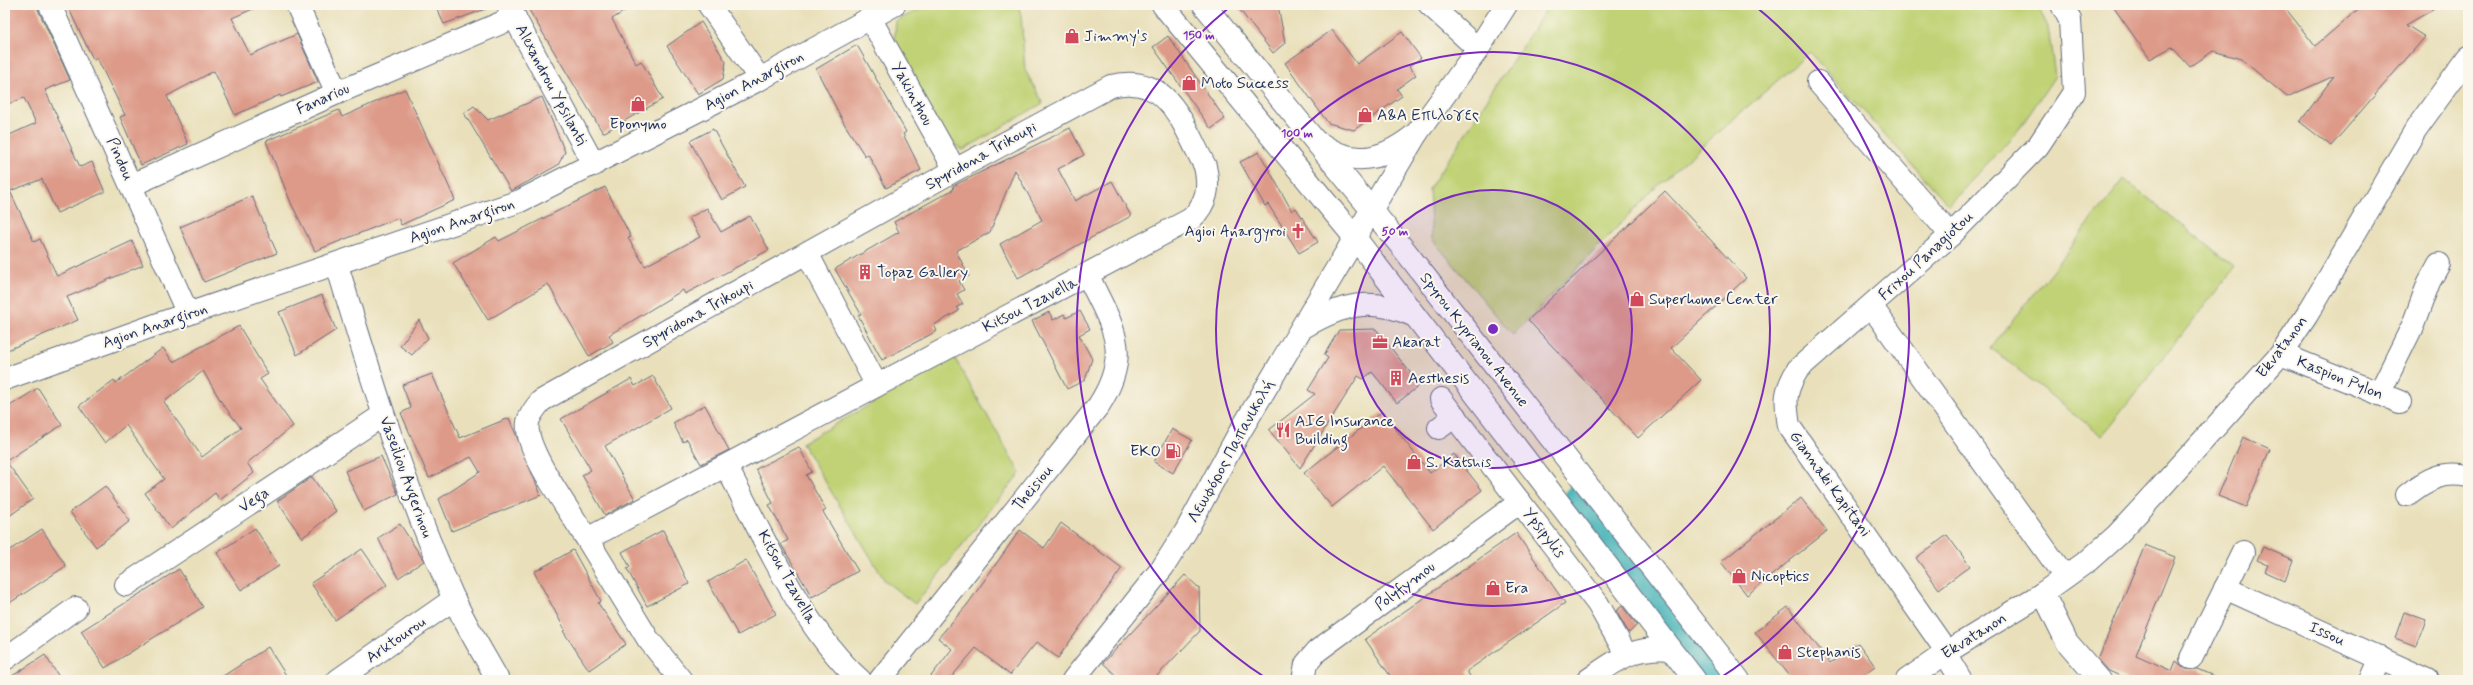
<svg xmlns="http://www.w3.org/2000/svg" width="2473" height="685" viewBox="0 0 2473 685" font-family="Mynerve,sans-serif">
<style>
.green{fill:#c0d275;stroke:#6e806a}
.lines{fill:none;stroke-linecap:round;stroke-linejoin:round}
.river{stroke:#3fb0b6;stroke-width:33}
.building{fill:#dd9a88;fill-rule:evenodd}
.minor-casing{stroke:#636d7f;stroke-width:24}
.major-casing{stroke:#636d7f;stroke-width:24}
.minor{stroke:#fff;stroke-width:22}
.major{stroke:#fff;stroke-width:22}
.ring{fill:none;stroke:#7b2cbf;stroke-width:2}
.labels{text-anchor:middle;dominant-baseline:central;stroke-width:4;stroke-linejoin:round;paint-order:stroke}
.poi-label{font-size:16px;fill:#1b2f5e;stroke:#fbf7ec;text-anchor:start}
.street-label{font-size:16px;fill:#1b2f5e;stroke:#fbf7ec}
.centre{fill:#7b2cbf;stroke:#fbf7ec;stroke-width:2}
.ring-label{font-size:12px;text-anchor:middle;font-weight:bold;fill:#7b2cbf;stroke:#fbf7ec;stroke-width:4;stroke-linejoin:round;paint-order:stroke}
</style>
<rect width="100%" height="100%" fill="#fbf7ec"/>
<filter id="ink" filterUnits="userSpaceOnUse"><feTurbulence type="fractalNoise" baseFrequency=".025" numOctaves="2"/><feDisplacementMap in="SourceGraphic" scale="8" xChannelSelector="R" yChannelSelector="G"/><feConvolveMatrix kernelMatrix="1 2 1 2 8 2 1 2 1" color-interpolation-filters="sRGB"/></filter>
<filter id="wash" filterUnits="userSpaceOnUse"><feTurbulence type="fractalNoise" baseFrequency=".012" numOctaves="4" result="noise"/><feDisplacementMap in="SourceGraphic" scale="16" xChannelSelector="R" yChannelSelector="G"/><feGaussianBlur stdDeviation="0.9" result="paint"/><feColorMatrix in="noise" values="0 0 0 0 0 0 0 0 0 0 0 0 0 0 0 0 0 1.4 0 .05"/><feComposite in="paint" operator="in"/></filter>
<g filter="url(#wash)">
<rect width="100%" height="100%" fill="#e9e0bb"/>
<g class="green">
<polygon points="928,5 1018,5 1021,15 1025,70 1043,103 963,150 945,138 894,45 896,21"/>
<polygon points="1549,5 2037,5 2048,27 2055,76 2020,128 1949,205 1810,52 1657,186 1513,335 1432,239 1429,189"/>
<polygon points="2124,179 2235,267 2102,436 1991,348"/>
<polygon points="954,357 1020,473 915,604 885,581 802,443"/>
</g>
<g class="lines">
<polyline class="river" points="1581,498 1725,680"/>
</g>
<g id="blocks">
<g class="building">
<polygon points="5,5 36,5 70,80 45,90 80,167 92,162 105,192 57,213 42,179 10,191 34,242 40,239 57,276 132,241 143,265 67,297 78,320 5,351 5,137 36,123 24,98 5,105"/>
<polygon points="67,5 262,5 232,18 250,55 297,34 318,82 281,97 280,95 235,115 214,71 167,96 188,144 141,165 120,117 125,115 97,58 93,59"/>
<polygon points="435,5 491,5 491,7 444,24"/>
<polygon points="526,5 634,5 612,19 636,64 641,61 663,99 603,133"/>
<polygon points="1236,5 1278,5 1285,43 1273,53"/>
<polygon points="2112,5 2283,5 2315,46 2363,5 2441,5 2406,25 2425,37 2331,146 2300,122 2334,76 2287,97 2241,59 2213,51 2190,67 2172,47 2150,59"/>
<polygon points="701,22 726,62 723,79 698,94 667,46"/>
<polygon points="1332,30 1357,64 1402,32 1421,58 1409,66 1416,75 1397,89 1402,96 1354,130 1328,123 1285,63"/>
<polygon points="1168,36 1225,119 1211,129 1153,47"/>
<polygon points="857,45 906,132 903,134 921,170 886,188 868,154 865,156 845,125 816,69"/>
<polygon points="405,89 455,200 401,225 398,218 315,251 291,203 266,141 339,110 342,117"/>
<polygon points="542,97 565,152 558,165 511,191 464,113 474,106 488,120"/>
<polygon points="1070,128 1084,155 1058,169 1075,201 1112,181 1131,216 1018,278 1000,244 1042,220 1015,170 990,232 956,251 969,276 959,281 964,290 957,294 963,304 957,307 959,311 934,325 937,331 882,360 858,315 861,314 835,269 899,232 894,222 954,189 953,186"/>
<polygon points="713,129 745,187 722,200 690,141"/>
<polygon points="1259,152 1292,211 1296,208 1318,242 1299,253 1268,204 1265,206 1240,162"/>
<polygon points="605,187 631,237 628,238 645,266 700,237 689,218 707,208 721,232 750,216 769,250 685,294 683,290 609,335 613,342 589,356 548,284 488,320 453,263 496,237 499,241"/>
<polygon points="1665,191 1746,278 1671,348 1701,380 1638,438 1528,320"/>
<polygon points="252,196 277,253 204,282 180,227"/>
<polygon points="322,295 336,330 297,355 279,312"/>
<polygon points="1080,311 1090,329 1079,335 1092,359 1085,380 1067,389 1032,321 1049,312 1053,320 1064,314 1066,318"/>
<polygon points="419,320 428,338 412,355 400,346"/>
<path d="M239 326 268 374 260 379 293 426 247 463 254 473 220 500 215 493 171 529 145 493 164 479 126 425 105 443 79 406 114 380 116 383 163 348 173 362ZM203 371 222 403 241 428 202 457 164 402Z"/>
<polygon points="1376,329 1420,385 1397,403 1372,372 1363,379 1358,376 1300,468 1269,430 1315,394 1308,390 1328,358 1324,355 1339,330"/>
<polygon points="432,374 460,438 509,418 541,495 452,531 439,499 480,472 471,457 429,478 401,413 411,408 402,385"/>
<polygon points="653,376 671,408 605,446 635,499 605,515 582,475 591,470 561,419 631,379 635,386"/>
<polygon points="38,388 62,425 6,461 33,499 5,519 5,409"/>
<polygon points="705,405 729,450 701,464 687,439 683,442 673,423"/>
<polygon points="1382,412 1430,473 1454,454 1482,490 1433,529 1383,466 1332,507 1304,473"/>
<polygon points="1172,429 1192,440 1173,473 1154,462"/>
<polygon points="2243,437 2270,449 2246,507 2218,496"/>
<polygon points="799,447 812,472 806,475 826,510 823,512 858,571 812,597 781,544 788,540 769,505 773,503 756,469"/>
<polygon points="381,456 398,494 364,511 345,471"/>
<polygon points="312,477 336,511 302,538 277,501"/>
<polygon points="105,486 130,521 96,547 70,512"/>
<polygon points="1801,498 1827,531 1747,595 1721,562"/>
<polygon points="1061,523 1122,568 1058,658 1037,642 1010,675 976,648 949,680 928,680 952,649 938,638 967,605 1020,530 1044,548"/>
<polygon points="400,524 424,561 398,578 378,538"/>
<polygon points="255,528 279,566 241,590 217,553"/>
<polygon points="42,529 66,566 5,606 5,553"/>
<polygon points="663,530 689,584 647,606 627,569 630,567 622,552"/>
<polygon points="1516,533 1565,603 1467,671 1472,680 1393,680 1365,639"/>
<polygon points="1947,535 1970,566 1939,589 1916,558"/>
<polygon points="2145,545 2175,557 2136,655 2172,671 2176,661 2186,669 2197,669 2223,680 2129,680 2109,671 2098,659"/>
<polygon points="2263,547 2293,560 2285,581 2265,572 2268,565 2257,560"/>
<polygon points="362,549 387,585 335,620 311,583"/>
<polygon points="573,550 601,601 598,603 626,644 589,670 563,631 565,630 534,572"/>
<polygon points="746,560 776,614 738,635 708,582"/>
<polygon points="179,569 203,607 105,668 81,631"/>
<polygon points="1185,575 1199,588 1200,631 1153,680 1121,680 1103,663"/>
<polygon points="1622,606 1637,625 1629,633 1616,611"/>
<polygon points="1788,607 1830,663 1858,643 1875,666 1856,680 1793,680 1755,632"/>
<polygon points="2404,612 2426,620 2416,646 2395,638"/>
<polygon points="268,647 289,680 217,680"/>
<polygon points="45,655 61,680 6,680"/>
</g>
</g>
</g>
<g filter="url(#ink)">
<use href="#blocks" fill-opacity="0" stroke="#636d7f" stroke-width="1"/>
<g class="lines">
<g class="minor-casing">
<g id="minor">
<polyline points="50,5 188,314"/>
<polyline points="297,5 337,93"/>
<polyline points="508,5 594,165"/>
<polyline points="709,5 760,79"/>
<polyline points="1430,5 1478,49"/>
<polyline points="870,18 955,170"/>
<polyline points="1818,82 1951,235"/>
<polyline points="132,185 337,93 515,17"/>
<polyline points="807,253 876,384"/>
<path d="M337 265C371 377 405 490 453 597 466 626 483 653 498 680"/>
<polyline points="1872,307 2065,577"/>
<polyline points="2281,354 2400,402"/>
<polyline points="5,379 161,323 520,201 760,79 894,5"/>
<polyline points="2379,394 2413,325 2429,282 2439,264"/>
<polyline points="1441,399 1598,604 1626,654"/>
<polyline points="1439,428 1455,416"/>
<path d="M726 466C763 535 802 628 860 680"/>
<path d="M2407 495C2427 479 2442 471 2468 476"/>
<path d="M587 539 1191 219C1207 203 1210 188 1205 166 1182 124 1169 72 1111 86L955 170 541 401C536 407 530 414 528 422 523 448 569 509 583 533L587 539 648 639 681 680"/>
<polyline points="126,585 383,415"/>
<polyline points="2225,588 2428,680"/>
<polyline points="2043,593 2067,642 2100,680"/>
<path d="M1947 652 1789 426C1785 400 1784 392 1798 369L1951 235 2038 146 2074 92 2070 20 2062 5"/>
<polyline points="1945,653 1961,680"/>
<polyline points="2191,658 2243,552"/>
<polyline points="5,659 76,608"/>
<polyline points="338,680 454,599"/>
<path d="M880 680 1099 405C1133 352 1112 326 1088 276"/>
<polyline points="1073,680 1163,567 1186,531 1238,435 1417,133 1478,49 1506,5"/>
<polyline points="1303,680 1306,664 1317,651 1520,502"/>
<path d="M1588 680C1617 660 1633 646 1671 649"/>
<polyline points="1907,680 1947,652 2043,593 2089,560 2117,535 2155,494 2281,354 2307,315 2416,129 2468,57"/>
<polyline points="2371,680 2381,658"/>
</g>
</g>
<g class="major-casing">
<g id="major">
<polyline points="1163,5 1356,239 1695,680"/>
<polyline points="1204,5 1406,252 1739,680"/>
<path d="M1321 144C1356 169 1387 158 1417 133"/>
<path d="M1302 328C1342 304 1371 296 1415 316"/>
</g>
</g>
<use href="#minor" class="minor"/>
<use href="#major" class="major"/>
</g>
</g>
<circle cx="1493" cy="329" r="139" fill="#7b2cbf" fill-opacity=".12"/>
<g class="ring">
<circle cx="1493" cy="329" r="139"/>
<circle cx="1493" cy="329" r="277"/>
<path d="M1269 680A416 416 0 0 1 1231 6M1755 6A416 416 0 0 1 1717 680"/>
</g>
<defs>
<g id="shop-bare" transform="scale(1.2)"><path d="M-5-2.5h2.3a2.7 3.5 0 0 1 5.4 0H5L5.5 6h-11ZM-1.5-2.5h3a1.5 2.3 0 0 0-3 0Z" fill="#d1495b" stroke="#fbf7ec" stroke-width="2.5" paint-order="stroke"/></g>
<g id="church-bare" transform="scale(1.2)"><path d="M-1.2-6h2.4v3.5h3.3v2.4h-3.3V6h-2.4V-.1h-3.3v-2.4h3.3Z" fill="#d1495b" stroke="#fbf7ec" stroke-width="2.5" paint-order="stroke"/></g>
<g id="building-bare" transform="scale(1.2)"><path d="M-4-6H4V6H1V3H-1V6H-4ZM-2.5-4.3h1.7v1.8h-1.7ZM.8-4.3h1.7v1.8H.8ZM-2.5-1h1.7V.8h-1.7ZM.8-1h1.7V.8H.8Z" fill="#d1495b" stroke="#fbf7ec" stroke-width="2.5" paint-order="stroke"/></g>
<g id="office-bare" transform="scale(1.2)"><path d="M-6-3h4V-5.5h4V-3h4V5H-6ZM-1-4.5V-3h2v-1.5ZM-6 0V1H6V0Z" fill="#d1495b" stroke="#fbf7ec" stroke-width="2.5" paint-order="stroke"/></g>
<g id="restaurant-bare" transform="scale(1.2)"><path d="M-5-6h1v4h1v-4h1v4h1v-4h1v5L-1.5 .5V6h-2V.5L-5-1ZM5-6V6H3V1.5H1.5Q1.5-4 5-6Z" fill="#d1495b" stroke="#fbf7ec" stroke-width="2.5" paint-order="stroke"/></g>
<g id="fuel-bare" transform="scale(1.2)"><path d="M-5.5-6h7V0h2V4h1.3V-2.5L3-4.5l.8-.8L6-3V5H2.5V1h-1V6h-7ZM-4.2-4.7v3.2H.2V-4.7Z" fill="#d1495b" stroke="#fbf7ec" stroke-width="2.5" paint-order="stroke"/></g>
</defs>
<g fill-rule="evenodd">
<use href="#shop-bare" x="1072" y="36"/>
<use href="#shop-bare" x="1189" y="83"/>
<use href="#shop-bare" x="638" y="104"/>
<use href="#shop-bare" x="1365" y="115"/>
<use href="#church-bare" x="1298" y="231"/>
<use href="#building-bare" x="865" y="272"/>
<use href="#shop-bare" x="1637" y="299"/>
<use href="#office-bare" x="1380" y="342"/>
<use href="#building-bare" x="1396" y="378"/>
<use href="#restaurant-bare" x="1283" y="430"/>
<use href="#fuel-bare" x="1173" y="451"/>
<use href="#shop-bare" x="1414" y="462"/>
<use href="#shop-bare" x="1739" y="576"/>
<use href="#shop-bare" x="1493" y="588"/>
<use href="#shop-bare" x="1785" y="652"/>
</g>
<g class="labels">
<g class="poi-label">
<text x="1084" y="36">Jimmy's</text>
<text x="1201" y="83">Moto Success</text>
<text x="1377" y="115">Α&amp;Α Επιλογες</text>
<text x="638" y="124" text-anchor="middle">Eponymo</text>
<text x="1286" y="231" text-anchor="end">Agioi Anargyroi</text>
<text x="877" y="272">Topaz Gallery</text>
<text x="1649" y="299">Superhome Center</text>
<text x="1392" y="342">Akarat</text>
<text x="1408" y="378">Aesthesis</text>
<text x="1295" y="421">AIG Insurance<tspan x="1295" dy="18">Building</tspan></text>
<text x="1161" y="451" text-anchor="end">EKO</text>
<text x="1426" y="462">S. Katshis</text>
<text x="1751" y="576">Nicoptics</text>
<text x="1505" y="588">Era</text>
<text x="1797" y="652">Stephanis</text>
</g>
<g class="street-label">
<text transform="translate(754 81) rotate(-28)">Agion Anargiron</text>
<text transform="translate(551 85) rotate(62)">Alexandrou Ypsilanti</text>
<text transform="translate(912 94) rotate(61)">Yakinthou</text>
<text transform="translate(323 99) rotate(-24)">Fanariou</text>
<text transform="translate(981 156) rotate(-29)">Spyridona Trikoupi</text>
<text transform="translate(120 159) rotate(66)">Pindou</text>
<text transform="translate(462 221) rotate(-19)">Agion Anargiron</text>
<text transform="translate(1926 256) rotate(-43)">Frixou Panagiotou</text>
<text transform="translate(1030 305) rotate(-27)">Kitsou Tzavella</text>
<text transform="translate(698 314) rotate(-29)">Spyridona Trikoupi</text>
<text transform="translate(155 326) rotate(-19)">Agion Anargiron</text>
<text transform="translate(1474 340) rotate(52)">Spyrou Kyprianou Avenue</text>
<text transform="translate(2282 347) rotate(-53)">Ekvatanon</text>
<text transform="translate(2340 378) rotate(22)">Kaspion Pylon</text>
<text transform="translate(1231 451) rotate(-61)">Λεωφόρος Παπανικολή</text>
<text transform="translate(406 477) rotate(70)">Vaseiliou Avgerinou</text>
<text transform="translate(1830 484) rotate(54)">Giannaki Kapitani</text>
<text transform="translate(1033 488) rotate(-51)">Theisiou</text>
<text transform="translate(254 500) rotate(-33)">Vega</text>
<text transform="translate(1544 533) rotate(52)">Ypsipylis</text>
<text transform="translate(787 577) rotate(61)">Kitsou Tzavella</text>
<text transform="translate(1405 586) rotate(-37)">Polyfymou</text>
<text transform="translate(2327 634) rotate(24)">Issou</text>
<text transform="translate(1974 636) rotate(-32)">Ekvatanon</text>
<text transform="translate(396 640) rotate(-35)">Arktourou</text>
</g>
</g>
<circle cx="1493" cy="329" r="6" class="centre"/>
<g class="ring-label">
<text x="1199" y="39">150 m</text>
<text x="1297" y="137">100 m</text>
<text x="1395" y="235">50 m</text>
</g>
<rect width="2473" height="685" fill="none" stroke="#fbf7ec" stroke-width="20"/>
</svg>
